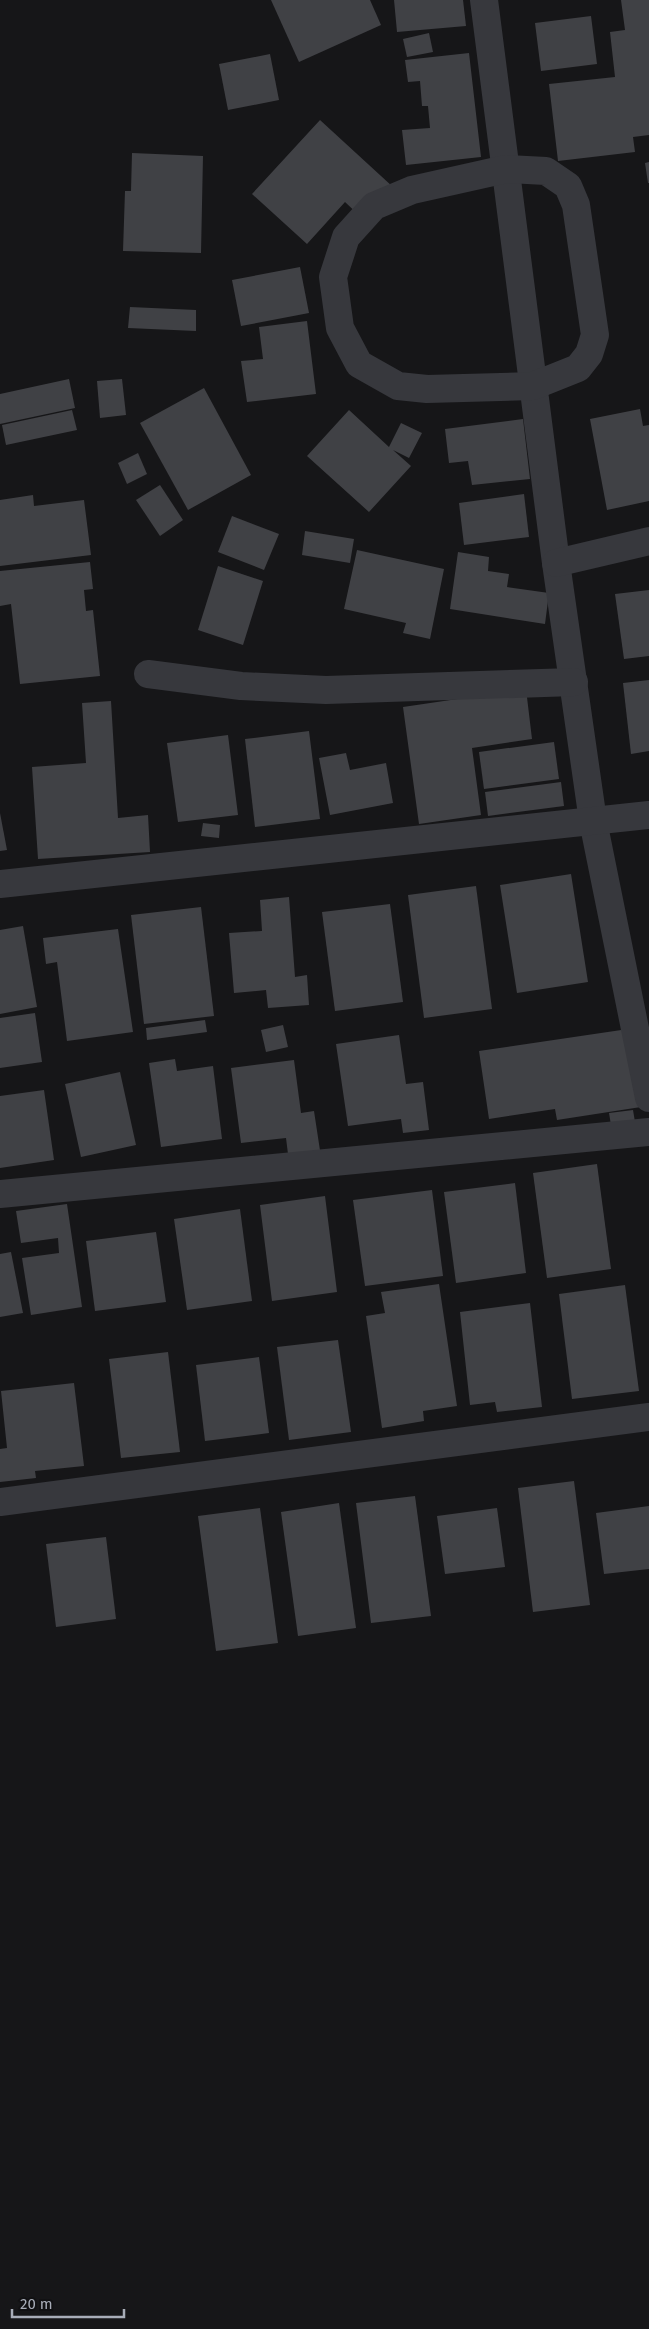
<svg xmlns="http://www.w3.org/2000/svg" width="649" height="2329" viewBox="0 0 649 2329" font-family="'Fira Sans',sans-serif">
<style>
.building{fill:#404145}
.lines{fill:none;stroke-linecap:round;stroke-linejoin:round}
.minor{stroke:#37383d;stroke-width:28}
</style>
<rect width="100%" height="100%" fill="#161618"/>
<g class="building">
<polygon points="271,0 370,0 381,25 299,62"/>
<polygon points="394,0 463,0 466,26 397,32"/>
<polygon points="621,0 649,0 649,135 633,137 635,152 558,161 549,84 615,77 610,32 625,30"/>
<polygon points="591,16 597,64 541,71 535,23"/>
<polygon points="429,33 433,52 407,57 403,39"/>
<polygon points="469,53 481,157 406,165 402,130 430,128 428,106 422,106 420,81 408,82 405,60"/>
<polygon points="270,54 279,100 228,110 219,64"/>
<polygon points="320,120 393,187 363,219 345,202 307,244 252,194"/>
<polygon points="132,153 203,156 201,253 123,251 125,191 131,191"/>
<polygon points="649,162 649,183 648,183 645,163"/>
<polygon points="300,267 309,313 241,326 232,280"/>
<polygon points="130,307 196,310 196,331 128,328"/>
<polygon points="307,321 316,394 247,402 241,361 263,359 259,327"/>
<polygon points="69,379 75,408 0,424 0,394"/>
<polygon points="122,379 126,415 100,418 97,381"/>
<polygon points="204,388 251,475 188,510 140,423"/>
<polygon points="640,409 643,426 649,425 649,501 607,510 590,419"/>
<polygon points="72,410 77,430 6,445 2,425"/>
<polygon points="349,410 389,447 401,423 422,433 409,458 393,450 411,466 369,512 307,456"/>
<polygon points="523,419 530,479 472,485 468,461 449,463 445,429"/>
<polygon points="138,453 147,474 127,484 118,463"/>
<polygon points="160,485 183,520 160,536 136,500"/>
<polygon points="524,494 529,537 464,545 459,503"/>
<polygon points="33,495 34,506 84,500 91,555 0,566 0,500"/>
<polygon points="232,516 279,534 264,570 218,552"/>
<polygon points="305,531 354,539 350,563 302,555"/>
<polygon points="357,550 444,569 430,639 403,633 406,623 344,609"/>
<polygon points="458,552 489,557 488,571 509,574 507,587 549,593 545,624 450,609"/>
<polygon points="90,562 93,589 84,590 86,611 93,610 100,676 20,684 11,604 0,606 0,571"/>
<polygon points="218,566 263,581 243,645 198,630"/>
<polygon points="649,590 649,656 624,659 615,594"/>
<polygon points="649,680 649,751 631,754 623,683"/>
<polygon points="526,689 532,739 472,748 481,815 419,824 403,707"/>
<polygon points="111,701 118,818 148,815 150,852 38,859 32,767 86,763 82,703"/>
<polygon points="309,731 320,819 255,827 245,739"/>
<polygon points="228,735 238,815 178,822 167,743"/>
<polygon points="554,742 559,779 484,789 479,752"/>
<polygon points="346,753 350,770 386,763 393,803 330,815 319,758"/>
<polygon points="561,782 564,806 488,816 485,792"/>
<polygon points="0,813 7,850 0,851"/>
<polygon points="203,823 220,825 219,838 201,836"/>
<polygon points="571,874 588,982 517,993 500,885"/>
<polygon points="476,886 492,1009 424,1018 408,895"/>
<polygon points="289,897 295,977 307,975 309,1005 268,1008 266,990 234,993 229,933 262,931 260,900"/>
<polygon points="390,904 403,1002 335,1011 322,912"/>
<polygon points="201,907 214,1016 144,1024 131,915"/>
<polygon points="23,926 37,1007 0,1014 0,930"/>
<polygon points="118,929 133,1032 67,1041 57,962 46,964 43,938"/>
<polygon points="35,1013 42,1062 0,1068 0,1018"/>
<polygon points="205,1020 207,1032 147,1040 146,1028"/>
<polygon points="283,1025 288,1047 266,1052 261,1030"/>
<polygon points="628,1029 641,1107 557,1120 555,1109 489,1119 479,1051"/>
<polygon points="399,1035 406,1084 423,1082 429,1130 403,1133 401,1119 348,1126 336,1044"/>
<polygon points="175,1059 177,1071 213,1066 222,1139 161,1147 149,1063"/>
<polygon points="294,1060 301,1113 314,1111 321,1157 289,1162 286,1138 241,1143 231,1068"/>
<polygon points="120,1072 136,1145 81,1157 65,1084"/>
<polygon points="44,1090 54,1160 0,1168 0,1096"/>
<polygon points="633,1110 636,1128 612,1131 609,1113"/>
<polygon points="597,1164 611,1269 547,1278 533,1173"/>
<polygon points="515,1183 526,1273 456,1283 444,1192"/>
<polygon points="432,1190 443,1276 365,1286 353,1200"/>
<polygon points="325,1196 337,1292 272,1301 260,1205"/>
<polygon points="67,1204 82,1307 31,1315 22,1258 59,1253 58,1238 21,1243 16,1211"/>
<polygon points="240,1209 252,1301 187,1310 174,1219"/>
<polygon points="156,1232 166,1302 95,1311 86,1241"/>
<polygon points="11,1252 23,1313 0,1317 0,1254"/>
<polygon points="439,1284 457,1406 423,1411 424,1421 382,1428 366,1316 385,1313 381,1292"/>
<polygon points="625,1285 639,1391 572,1399 559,1294"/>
<polygon points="530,1303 542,1407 497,1412 495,1402 470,1405 460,1312"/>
<polygon points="338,1340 351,1432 289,1440 277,1347"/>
<polygon points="168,1352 180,1452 121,1458 109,1359"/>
<polygon points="259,1357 269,1433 205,1441 196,1365"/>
<polygon points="74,1383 84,1466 35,1471 36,1478 0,1482 0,1449 7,1448 1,1391"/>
<polygon points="574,1481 590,1605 533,1612 518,1488"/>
<polygon points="415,1496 431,1616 371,1623 356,1503"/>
<polygon points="339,1503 356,1628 298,1636 281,1512"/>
<polygon points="649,1506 649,1569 604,1574 596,1513"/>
<polygon points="260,1508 278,1643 216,1651 198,1516"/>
<polygon points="497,1508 505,1567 445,1574 437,1516"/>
<polygon points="106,1537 116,1619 56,1627 46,1544"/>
</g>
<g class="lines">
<g class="minor">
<polyline points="484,0 556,563 593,821 649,1098"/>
<polygon points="506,169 546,171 568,186 576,205 595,335 589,354 578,368 533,386 427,389 398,386 359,364 340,328 333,277 346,237 374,206 412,190"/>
<polyline points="556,563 649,541"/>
<polyline points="148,674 241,686 326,690 574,682"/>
<polyline points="0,884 649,815"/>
<polyline points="0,1194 649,1132"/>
<polyline points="0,1502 649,1417"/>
</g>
</g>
<path d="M12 2309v8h112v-8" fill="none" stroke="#a8adb8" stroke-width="2.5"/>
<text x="20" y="2309" font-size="15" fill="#a8adb8" stroke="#111113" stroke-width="4" paint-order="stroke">20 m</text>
</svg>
